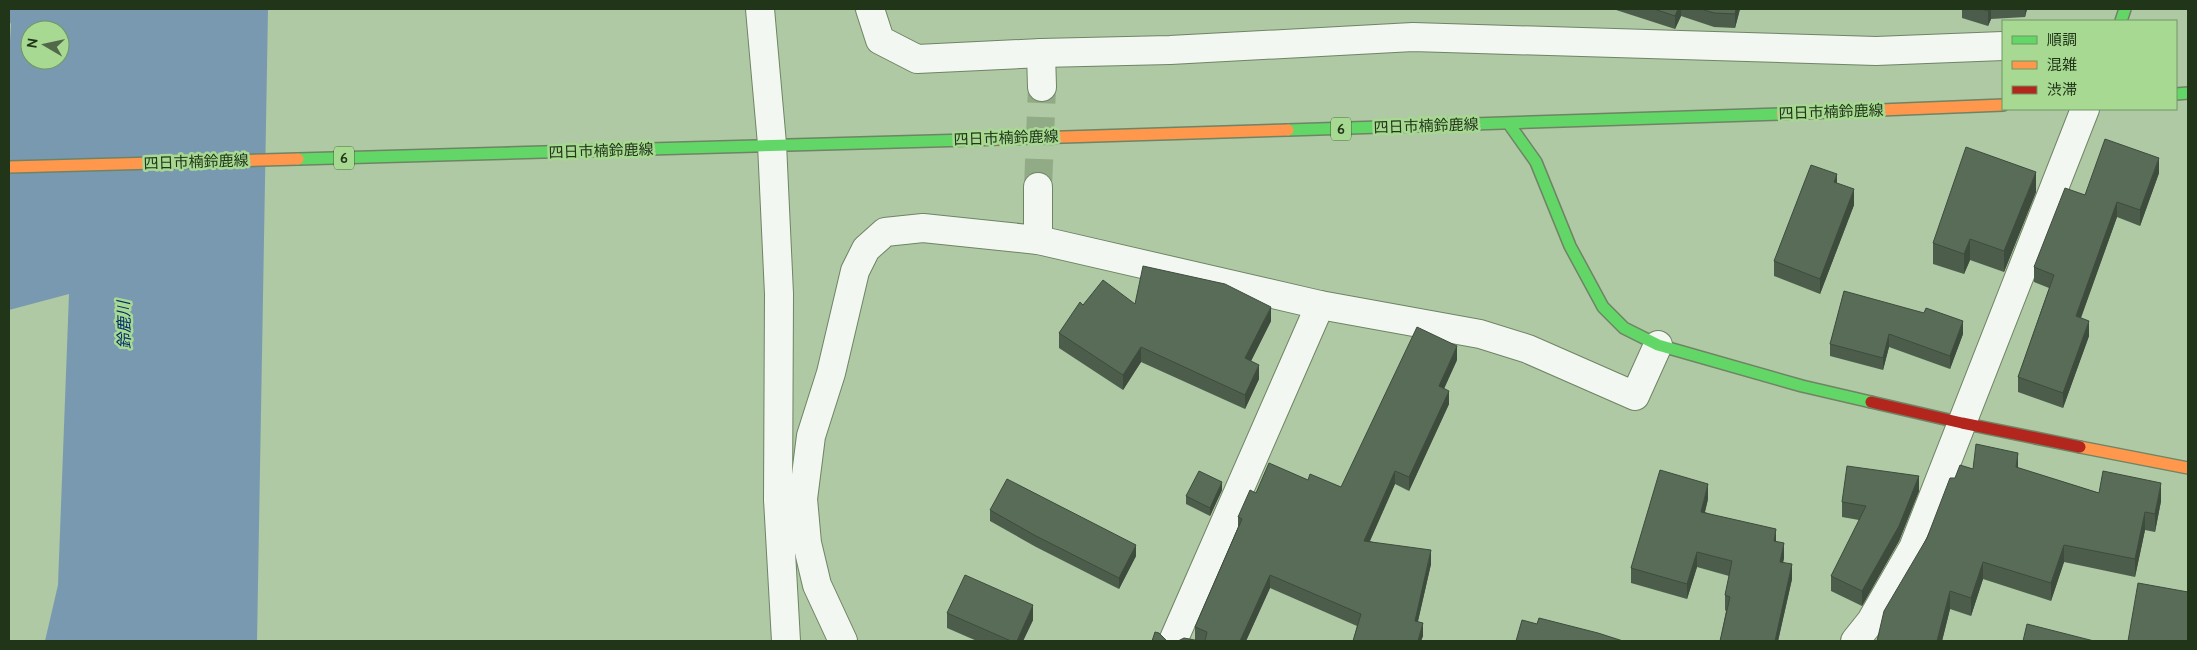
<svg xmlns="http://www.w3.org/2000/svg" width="2197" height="650" viewBox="0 0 2197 650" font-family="Cabin,'Noto Sans JP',sans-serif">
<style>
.water{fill:#7999b1;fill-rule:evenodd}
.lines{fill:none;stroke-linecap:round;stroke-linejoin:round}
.street-tunnel{stroke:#92ab87;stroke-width:28;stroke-dasharray:28 14;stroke-linecap:butt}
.street-casing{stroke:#6f8465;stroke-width:30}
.fast-casing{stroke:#6f8465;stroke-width:14}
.slow-casing{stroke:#6f8465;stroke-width:14}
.jam-casing{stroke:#6f8465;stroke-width:14}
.street{stroke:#f3f7f1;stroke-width:28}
.fast{stroke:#63d668;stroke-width:11}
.slow{stroke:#ff974d;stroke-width:11}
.jam{stroke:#b3261e;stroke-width:11}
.wall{fill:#4d5d4b}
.shaded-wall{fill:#3e4c3d}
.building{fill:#596c57;stroke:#3e4c3d}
.labels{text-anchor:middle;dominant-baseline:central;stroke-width:5;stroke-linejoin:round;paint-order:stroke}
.shield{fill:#a7d993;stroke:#49663e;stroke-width:1}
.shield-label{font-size:14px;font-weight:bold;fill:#213519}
.street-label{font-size:15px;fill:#213519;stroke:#a7d993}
.water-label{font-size:16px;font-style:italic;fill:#002e6b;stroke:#a7d993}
</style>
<rect width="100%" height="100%" fill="#aec9a3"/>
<path class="water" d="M9 9H268L257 641H45L58 585 69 294 9 310V59L11 24 9 21ZM30 30H60V60H30Z"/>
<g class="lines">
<polyline class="street-tunnel" points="1038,187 1042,87"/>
<g class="street-casing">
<g id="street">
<polyline points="760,9 772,144 779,294 778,499 786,641"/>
<polyline points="870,9 880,40 917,59 1041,53 1042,87"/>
<polyline points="1041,53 1170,50 1413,37 1876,51 2003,46"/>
<polyline points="1038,187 1038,240"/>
<polyline points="778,499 803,499 811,436 831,373 855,271 866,249 885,232 923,228 1038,240 1320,305 1480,334 1528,349 1635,396 1658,345"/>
<polyline points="803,499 807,543 817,585 843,641"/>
<polyline points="1173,641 1320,305"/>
<polyline points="1855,641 1871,621 1913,548 2085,109"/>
</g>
</g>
<g class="fast-casing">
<g id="fast">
<polyline points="2121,21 2125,9"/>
<polyline points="2176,94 2188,93"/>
<polyline points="1509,124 1536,162 1570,246 1603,307 1624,328 1658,345 1802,386 1871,402"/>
<polyline points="1288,130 1782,114"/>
<polyline points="298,159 968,140"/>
</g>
</g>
<g class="slow-casing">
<g id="slow">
<polyline points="1782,114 2003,105"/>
<polyline points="968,140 1288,130"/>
<polyline points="9,167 298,159"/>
<polyline points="2080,447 2188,468"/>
</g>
</g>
<g class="jam-casing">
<polyline id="jam" points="1871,402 1962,423 2080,447"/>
</g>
<use href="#street" class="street"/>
<use href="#fast" class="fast"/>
<use href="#slow" class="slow"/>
<use href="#jam" class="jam"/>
</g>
<g class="wall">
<polygon points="1613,9 1740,9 1735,28 1714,27 1681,16 1675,29"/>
<polygon points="1962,9 2027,9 2025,17 1991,19 1988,26 1962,18"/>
<polygon points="2159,173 2140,226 2117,217 2081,318 2089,336 2063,408 2018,392 2018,377 2049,288 2034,282 2034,267 2085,195"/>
<polygon points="1837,183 1854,205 1820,294 1774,276 1774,261"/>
<polygon points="2036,192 2004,272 1970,260 1964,274 1933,264 1933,243"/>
<polygon points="1844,291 1963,334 1950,369 1889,347 1883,370 1830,356 1830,344"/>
<polygon points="1083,305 1271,321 1251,361 1259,379 1245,409 1141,362 1123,390 1059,348 1059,333"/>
<polygon points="1457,360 1444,388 1449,404 1409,491 1395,484 1370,541 1431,564 1418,621 1423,636 1421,641 1353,641 1357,626 1270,588 1246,641 1178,641 1195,640 1195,627 1238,527 1238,517 1256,493 1308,480 1341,487"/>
<polygon points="2018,468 2099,493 2161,501 2155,532 2145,530 2135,577 2064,562 2051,601 1983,579 1971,616 1950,609 1942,641 1877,641 1955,478 1973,469"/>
<polygon points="1222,490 1210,516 1186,504 1186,496"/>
<polygon points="1919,491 1899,541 1862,606 1831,591 1831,576 1859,520 1842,517 1842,502"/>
<polygon points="1708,499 1705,512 1776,541 1784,558 1783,562 1792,579 1778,641 1720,641 1726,611 1725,610 1725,595 1729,576 1697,567 1687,599 1631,583 1631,568"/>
<polygon points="990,510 1136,556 1119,589 1036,547 990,521"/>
<polygon points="947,613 1033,620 1023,641 977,641 947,628"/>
</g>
<g class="shaded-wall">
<polygon points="1678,9 1681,9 1681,16 1675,29 1675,16"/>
<polygon points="1736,9 1740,9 1735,28 1735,14"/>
<polygon points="1989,9 1991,9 1991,19 1988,26 1988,11"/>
<polygon points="2025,9 2027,9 2025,17"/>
<polygon points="2159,158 2159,173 2140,226 2140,210"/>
<polygon points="2036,172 2036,192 2004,272 2004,251"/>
<polygon points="1837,174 1837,189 1834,182"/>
<polygon points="1854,189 1854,205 1820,294 1820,279"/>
<polygon points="2117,202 2117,217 2076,331 2076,316"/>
<polygon points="1970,239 1970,260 1964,274 1964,254"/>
<polygon points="1271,307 1271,321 1245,373 1245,358"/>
<polygon points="1963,321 1963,334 1950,369 1950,356"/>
<polygon points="2089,321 2089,336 2063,408 2063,393"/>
<polygon points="1889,334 1889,347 1883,370 1883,358"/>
<polygon points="1457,346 1457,360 1439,400 1439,386"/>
<polygon points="1141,347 1141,362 1123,390 1123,375"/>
<polygon points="1259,365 1259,379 1245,409 1245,395"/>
<polygon points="1449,391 1449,404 1409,491 1409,477"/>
<polygon points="2018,453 2018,470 2016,467"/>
<polygon points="1395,471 1395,484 1364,554 1364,541"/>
<polygon points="1919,476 1919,491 1899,541 1862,606 1862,591"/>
<polygon points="1222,482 1222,490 1210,516 1210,508"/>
<polygon points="2161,483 2161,501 2155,532 2155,514"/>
<polygon points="1708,484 1708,499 1701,527 1701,512"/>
<polygon points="2145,512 2145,530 2135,577 2135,559"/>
<polygon points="1776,529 1776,544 1774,541"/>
<polygon points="1784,543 1784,558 1780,577 1780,562"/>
<polygon points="1136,545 1136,556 1119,589 1119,578"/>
<polygon points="2064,545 2064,562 2051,601 2051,583"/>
<polygon points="1431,550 1431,564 1415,634 1415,621"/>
<polygon points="1697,552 1697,567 1687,599 1687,584"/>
<polygon points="1983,562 1983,579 1971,616 1971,598"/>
<polygon points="1792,564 1792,579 1778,641 1775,641"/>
<polygon points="1270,575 1270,588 1246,641 1240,641"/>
<polygon points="1950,591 1950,609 1942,641 1937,641"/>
<polygon points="1033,605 1033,620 1023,641 1017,641"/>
<polygon points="1423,623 1423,636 1421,641 1418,641"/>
</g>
<g class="building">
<polygon points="1654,9 1678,9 1675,16"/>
<polygon points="1701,9 1736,9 1735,14 1714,13"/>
<polygon points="1981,9 1989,9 1988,11"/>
<polygon points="2105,139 2159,158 2140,210 2117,202 2076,316 2089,321 2063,393 2018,377 2054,275 2034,267 2065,188 2085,195"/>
<polygon points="1966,147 2036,172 2004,251 1970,239 1964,254 1933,243"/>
<polygon points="1811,165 1837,174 1834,182 1854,189 1820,279 1774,261"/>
<polygon points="1143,266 1225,284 1271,307 1245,358 1259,365 1245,395 1141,347 1123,375 1059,333 1080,302 1083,305 1103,280 1135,304"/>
<polygon points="1844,291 1924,313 1926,308 1963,321 1950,356 1889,334 1883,358 1830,344"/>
<polygon points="1417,327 1457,346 1439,386 1449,391 1409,477 1395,471 1364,541 1431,550 1415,621 1423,623 1418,641 1353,641 1361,614 1270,575 1240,641 1205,641 1207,632 1195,627 1242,519 1238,517 1250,490 1256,493 1269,463 1308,480 1310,474 1341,487"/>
<polygon points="1976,444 2018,453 2016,467 2099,493 2103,471 2161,483 2155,514 2145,512 2135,559 2064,545 2051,583 1983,562 1971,598 1950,591 1937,641 1877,641 1884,611 1927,538 1950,478 1955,478 1960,465 1973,469"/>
<polygon points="1847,466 1919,476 1899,526 1862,591 1831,576 1866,506 1842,502"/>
<polygon points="1660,470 1708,484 1701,512 1776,529 1774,541 1784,543 1780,562 1792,564 1775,641 1720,641 1730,597 1725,595 1732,561 1697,552 1687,584 1631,568"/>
<polygon points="1199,471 1222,482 1210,508 1186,496"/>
<polygon points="1007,479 1136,545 1119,578 1036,536 990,510"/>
<polygon points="965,575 1033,605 1017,641 1011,641 947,613"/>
<polygon points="2138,583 2188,592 2188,641 2128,641"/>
<polygon points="1539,618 1598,633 1623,641 1516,641 1522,620 1537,624"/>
<polygon points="2027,624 2094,641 2023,641"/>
<polygon points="1155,632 1159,633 1167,641 1152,641"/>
<polygon points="1184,638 1200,641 1178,641"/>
</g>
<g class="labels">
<g class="shield">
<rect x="1331" y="117.5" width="20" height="23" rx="4"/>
<rect x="334" y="146.5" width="20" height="23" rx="4"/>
</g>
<g class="shield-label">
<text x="1341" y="129">6</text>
<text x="344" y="158">6</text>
</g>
<g class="street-label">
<text transform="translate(1831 112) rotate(-2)">四日市楠鈴鹿線</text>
<text transform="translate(1426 126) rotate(-2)">四日市楠鈴鹿線</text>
<text transform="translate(1006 138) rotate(-2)">四日市楠鈴鹿線</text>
<text transform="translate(601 151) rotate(-2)">四日市楠鈴鹿線</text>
<text transform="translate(196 162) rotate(-2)">四日市楠鈴鹿線</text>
</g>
<g class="water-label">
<text transform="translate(124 325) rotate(-91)">鈴鹿川</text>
</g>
</g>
<rect width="2197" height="650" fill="none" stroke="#213519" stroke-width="20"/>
<rect x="2002" y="20" width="175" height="90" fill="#a7d993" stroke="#719762"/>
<rect x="2012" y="36" width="25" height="8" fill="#63d668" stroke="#719762"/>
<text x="2047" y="45" font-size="15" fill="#213519">順調</text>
<rect x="2012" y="61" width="25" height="8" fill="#ff974d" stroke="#719762"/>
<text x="2047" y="70" font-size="15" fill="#213519">混雑</text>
<rect x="2012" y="86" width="25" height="8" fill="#b3261e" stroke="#719762"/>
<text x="2047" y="95" font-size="15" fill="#213519">渋滞</text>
<g transform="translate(45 45) rotate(279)"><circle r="24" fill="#a7d993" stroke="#719762"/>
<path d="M0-4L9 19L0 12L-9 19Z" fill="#526949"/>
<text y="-8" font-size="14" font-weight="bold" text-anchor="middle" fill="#213519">N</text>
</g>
</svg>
